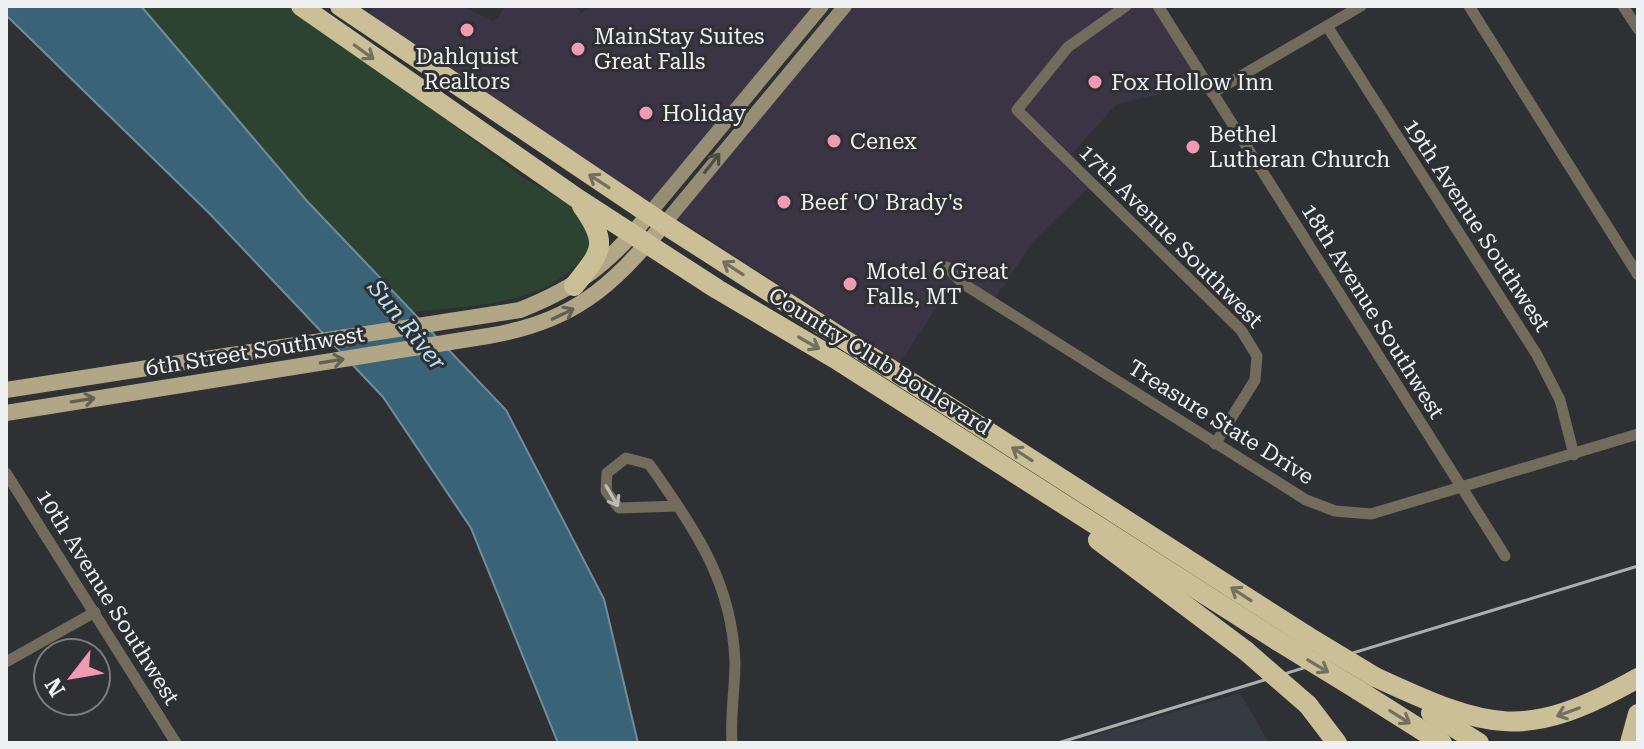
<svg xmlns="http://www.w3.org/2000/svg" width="1644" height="749" viewBox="0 0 1644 749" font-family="'Roboto Serif',serif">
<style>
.commercial{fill:#3a3445}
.built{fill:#343b42}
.green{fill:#2d4331}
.water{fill:#3b6378;stroke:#718d9c;stroke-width:2}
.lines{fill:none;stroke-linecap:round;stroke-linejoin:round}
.street{stroke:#716c5c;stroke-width:11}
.secondary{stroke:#958e74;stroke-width:14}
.primary{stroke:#b1a786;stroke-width:16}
.highway{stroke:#cabf96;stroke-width:20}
.rail{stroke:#acaeb0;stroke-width:3}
.highway-bridge{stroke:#cabf96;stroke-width:20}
.oneway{stroke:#747060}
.oneway2{stroke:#4d4c46}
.oneway3{stroke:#626054}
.oneway4{stroke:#bcbbb5}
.poi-dot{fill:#f19ab3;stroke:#2e3033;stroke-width:3}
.labels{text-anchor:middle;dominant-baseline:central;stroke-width:6;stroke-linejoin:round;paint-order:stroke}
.poi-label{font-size:22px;fill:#eef0f1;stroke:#2e3033;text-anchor:start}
.street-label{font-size:22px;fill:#eef0f1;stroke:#2e3033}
.water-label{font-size:24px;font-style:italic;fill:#b9e2f7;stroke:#2e3033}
</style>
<rect width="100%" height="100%" fill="#2e3033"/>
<g class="commercial">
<polygon points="373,6 464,6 494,22 505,6 575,6 581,13 593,6 822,6 649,214 363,23"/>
<polygon points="845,6 1158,6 1204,79 1189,87 1117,104 1067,159 1093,183 1033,242 992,302 962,283 952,285 900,363 671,215"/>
</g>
<polygon class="built" points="1240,693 1269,743 1088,743 1085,738"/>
<path class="green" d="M141 6H294L525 179 581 210 596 235C564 307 480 304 412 312L307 201Z"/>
<polygon class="water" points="6,6 141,6 307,201 506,410 604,599 638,743 558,743 471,528 383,397 210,214 6,15"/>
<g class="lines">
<g class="street">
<polyline points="1126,6 1068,47 1017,110 1241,330 1257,356 1255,380 1215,444"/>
<polyline points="1158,6 1505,556"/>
<polyline points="1469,6 1638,275"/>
<polyline points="1623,6 1638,29"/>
<polyline points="1327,26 1537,355 1560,400 1574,455"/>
<polyline points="1212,93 1361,6"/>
<polyline points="947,267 962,283 1306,500 1335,511 1371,514 1638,434"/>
<polyline points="6,473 176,743"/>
<path d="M678 506 619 508 606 491 607 473 626 458 649 464 654 471C697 533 732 583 735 662 735 689 730 716 732 743"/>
<polyline points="6,662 95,612"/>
</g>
<g class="secondary">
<polyline points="649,214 822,6"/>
<polyline points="664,224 845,6"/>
</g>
<g class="primary">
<path d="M6 390 520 310C578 287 610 263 649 214"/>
<path d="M6 413 488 336C573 322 610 288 664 224"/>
</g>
<g class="highway">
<polyline points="301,6 578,199 717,289 839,361 1278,641"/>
<polyline points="340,6 664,224 1307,636"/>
<path d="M574 286C601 252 610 245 582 206"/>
<polyline points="1098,540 1246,651"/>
<path d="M1375 677C1490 730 1524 742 1638 678"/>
<polyline points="1358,690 1442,743"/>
<polyline points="1308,705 1337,743"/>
<polyline points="1431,713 1479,743"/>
<polyline points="1630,743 1638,714"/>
</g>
<polyline class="rail" points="1058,743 1638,566"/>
<g class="highway-bridge">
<polyline points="1307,636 1375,677"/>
<polyline points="1278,641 1358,690"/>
<polyline points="1246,651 1308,705"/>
</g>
</g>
<defs><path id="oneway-shaft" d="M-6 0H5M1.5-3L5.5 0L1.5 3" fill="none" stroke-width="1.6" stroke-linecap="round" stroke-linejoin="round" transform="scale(2)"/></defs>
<g class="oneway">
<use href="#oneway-shaft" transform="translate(364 52) rotate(36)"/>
<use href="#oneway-shaft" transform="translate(599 181) rotate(-147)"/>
<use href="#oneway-shaft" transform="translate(733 268) rotate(-147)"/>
<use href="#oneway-shaft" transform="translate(809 343) rotate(30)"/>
<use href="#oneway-shaft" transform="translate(1022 454) rotate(-147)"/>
<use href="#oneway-shaft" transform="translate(1241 594) rotate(-147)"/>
<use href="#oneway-shaft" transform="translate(1318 666) rotate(31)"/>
<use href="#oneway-shaft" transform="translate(1568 712) rotate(160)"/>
<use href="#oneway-shaft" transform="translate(1400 717) rotate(32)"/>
</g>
<use class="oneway2" href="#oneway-shaft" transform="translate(712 163) rotate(-52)"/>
<g class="oneway3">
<use href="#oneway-shaft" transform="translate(563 314) rotate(-26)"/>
<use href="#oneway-shaft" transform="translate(332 361) rotate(-9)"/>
<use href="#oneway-shaft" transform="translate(83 400) rotate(-9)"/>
</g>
<use class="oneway4" href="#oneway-shaft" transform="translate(612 496) rotate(60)"/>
<g class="poi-dot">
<circle cx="467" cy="30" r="8"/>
<circle cx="578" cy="49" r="8"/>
<circle cx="1095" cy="82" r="8"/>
<circle cx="646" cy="113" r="8"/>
<circle cx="834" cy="141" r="8"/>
<circle cx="1193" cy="147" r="8"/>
<circle cx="784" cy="202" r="8"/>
<circle cx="850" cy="284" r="8"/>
</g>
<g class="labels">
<g class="poi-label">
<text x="594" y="36">MainStay Suites<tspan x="594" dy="25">Great Falls</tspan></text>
<text x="467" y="56" text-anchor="middle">Dahlquist<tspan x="467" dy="25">Realtors</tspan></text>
<text x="1111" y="82">Fox Hollow Inn</text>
<text x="662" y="113">Holiday</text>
<text x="1209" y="134">Bethel<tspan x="1209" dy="25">Lutheran Church</tspan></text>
<text x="850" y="141">Cenex</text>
<text x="800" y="202">Beef 'O' Brady's</text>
<text x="866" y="271">Motel 6 Great<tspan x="866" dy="25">Falls, MT</tspan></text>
</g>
<g class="street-label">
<text transform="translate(1477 225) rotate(57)">19th Avenue Southwest</text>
<text transform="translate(1171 236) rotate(45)">17th Avenue Southwest</text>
<text transform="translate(1373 311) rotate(58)">18th Avenue Southwest</text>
<text transform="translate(255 351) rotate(-9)">6th Street Southwest</text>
<text transform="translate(880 361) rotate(32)">Country Club Boulevard</text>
<text transform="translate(1221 422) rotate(32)">Treasure State Drive</text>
<text transform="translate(108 597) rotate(58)">10th Avenue Southwest</text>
</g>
<g class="water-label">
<text transform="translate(407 325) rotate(51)">Sun River</text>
</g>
</g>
<rect width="1644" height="749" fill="none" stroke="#eef0f1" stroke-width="16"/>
<g transform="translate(72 677) rotate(239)"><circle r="38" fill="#2e3033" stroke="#7b7d7f" stroke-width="2"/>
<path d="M0-6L14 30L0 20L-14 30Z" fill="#f19ab3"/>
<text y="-12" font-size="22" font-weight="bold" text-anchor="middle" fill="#eef0f1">N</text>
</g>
</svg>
